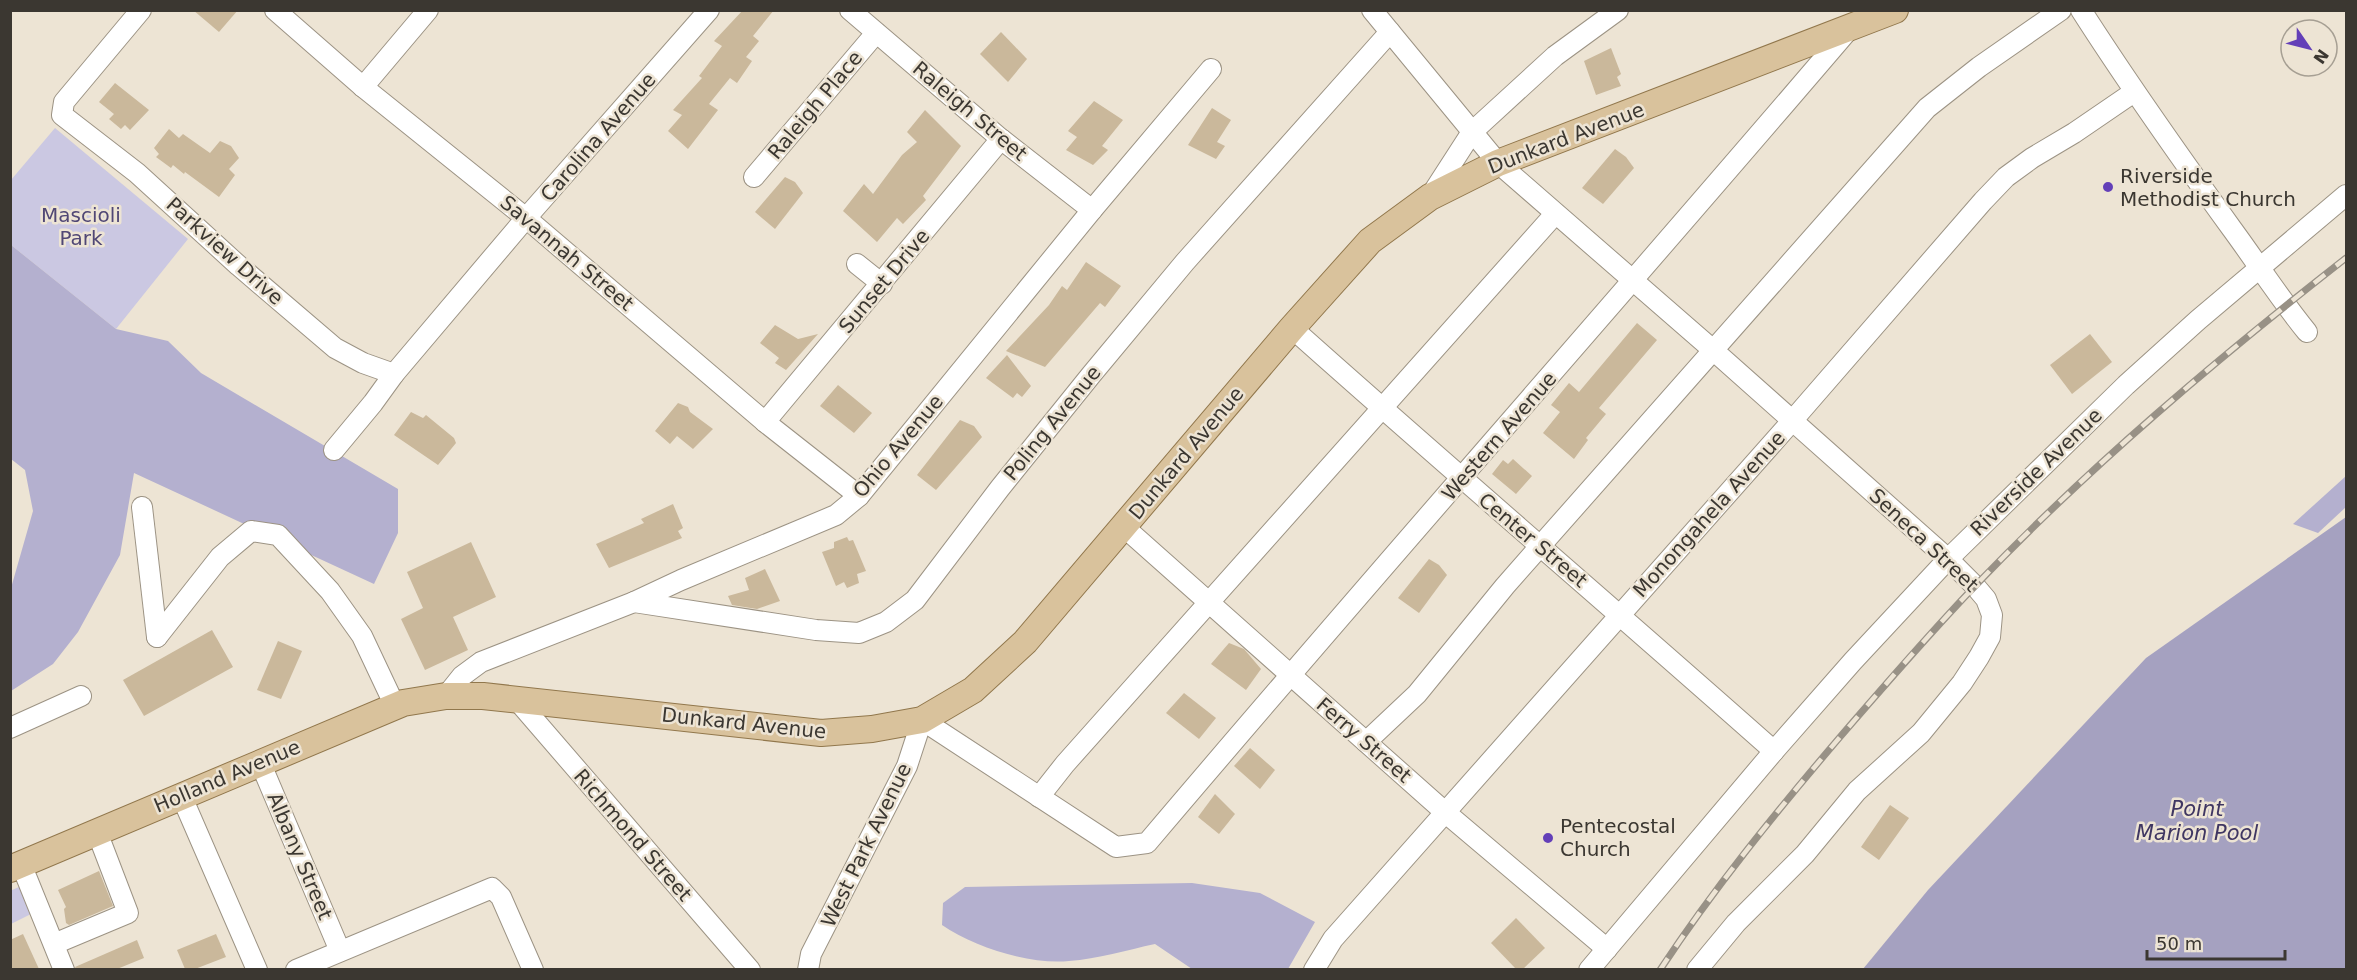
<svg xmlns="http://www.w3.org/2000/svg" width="2357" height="980" viewBox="0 0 2357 980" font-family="'DejaVu Sans',sans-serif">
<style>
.green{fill:#cbc8e2}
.forest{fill:#b4b0cf}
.water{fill:#a5a1c0}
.building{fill:#cab89b}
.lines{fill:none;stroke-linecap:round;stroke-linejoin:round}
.minor-casing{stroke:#9c9384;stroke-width:22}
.major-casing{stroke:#91774c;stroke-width:28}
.minor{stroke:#fff;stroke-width:20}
.major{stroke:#d9c29c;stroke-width:26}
.rail-casing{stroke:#989186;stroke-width:7}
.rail{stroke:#ede4d4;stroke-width:4.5;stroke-dasharray:14;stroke-linecap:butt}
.poi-dot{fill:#633fb8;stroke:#ede4d4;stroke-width:2}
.labels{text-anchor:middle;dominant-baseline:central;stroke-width:5;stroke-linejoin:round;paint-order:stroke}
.street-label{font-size:20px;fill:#3b3731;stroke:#ede4d4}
.poi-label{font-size:20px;fill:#3b3731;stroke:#ede4d4;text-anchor:start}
.park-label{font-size:20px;fill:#504775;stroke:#ede4d4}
.water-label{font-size:21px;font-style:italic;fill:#3f3662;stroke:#ede4d4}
</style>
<rect width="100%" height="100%" fill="#ede4d4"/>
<g class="green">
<polygon points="55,128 188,239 116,329 11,245 11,180"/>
<polygon points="21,886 33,913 11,924 10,891"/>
</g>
<g class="forest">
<polygon points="11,245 116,329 168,341 201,373 398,489 398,533 374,584 134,473 120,555 78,632 53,664 11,691 11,588 33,511 25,470 11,459"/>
<polygon points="2346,476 2346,507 2318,533 2293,524"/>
<path d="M1192 883 1260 893 1315 922 1288 969H1192L1155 944C1127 950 1098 959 1069 961 1030 965 974 947 942 925L943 903 965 887Z"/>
</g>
<polygon class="water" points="2346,517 2346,969 1863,969 1928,890 2146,658"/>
<g class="building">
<polygon points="193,10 238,10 219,32"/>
<polygon points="743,10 774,10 753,36 759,41 746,57 752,61 737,83 730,78 709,104 718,110 688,149 668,131 682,115 673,110 702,78 699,76 722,46 714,41"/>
<polygon points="1001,32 1027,59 1008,82 980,54"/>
<polygon points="1611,48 1621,74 1617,77 1621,86 1596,95 1584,61"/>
<polygon points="115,83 149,110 130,130 125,125 121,129 109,119 114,114 99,102"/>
<polygon points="1094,101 1123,120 1102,146 1108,150 1093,165 1066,150 1077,137 1068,131"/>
<polygon points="1212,108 1231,120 1217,142 1225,146 1216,159 1188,145"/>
<polygon points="925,110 961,146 923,196 926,200 903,224 897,218 877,242 843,211 864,184 873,194 902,155 917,142 907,132"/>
<polygon points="169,129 179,138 183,134 210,153 220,141 231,146 239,158 229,169 235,175 219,197 185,172 184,174 173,165 171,168 156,157 159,154 154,148"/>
<polygon points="1615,149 1626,157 1634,168 1603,204 1582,188"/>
<polygon points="785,177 795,182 803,193 775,229 755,212"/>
<polygon points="1086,262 1121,286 1105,307 1100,303 1045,367 1006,351 1049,305 1062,286 1067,290"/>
<polygon points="1637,323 1657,340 1599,408 1606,414 1586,438 1588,440 1574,459 1543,433 1560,412 1551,405 1569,383 1579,392"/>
<polygon points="775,325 798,339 818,334 786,370 775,363 779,358 760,343"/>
<polygon points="2090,334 2112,362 2072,394 2050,365"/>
<polygon points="1007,355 1031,386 1022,397 1017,393 1013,398 986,378"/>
<polygon points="838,385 872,413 854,433 820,406"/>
<polygon points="678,403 688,407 690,412 713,429 693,449 677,436 670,444 655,431"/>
<polygon points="411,412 423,418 426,415 454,438 456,443 438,465 394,435"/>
<polygon points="960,420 974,426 982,437 936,490 917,475"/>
<polygon points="1513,459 1532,476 1516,494 1492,474 1503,460 1508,464"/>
<polygon points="673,504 683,528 678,531 682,538 609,568 596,544 644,523 641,519"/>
<polygon points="847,537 849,541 853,540 866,571 857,574 859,583 847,588 844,582 836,586 822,552 834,548 834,542"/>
<polygon points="471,542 496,597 453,617 468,650 425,670 401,619 423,608 407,572"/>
<polygon points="1429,559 1439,565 1447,575 1419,613 1398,598"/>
<polygon points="765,569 780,601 757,609 732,605 728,596 749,590 745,578"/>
<polygon points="212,630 233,667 144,716 123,680"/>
<polygon points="278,641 302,651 281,699 257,690"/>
<polygon points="1229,643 1244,649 1261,669 1246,690 1211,664"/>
<polygon points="1184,693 1216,718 1199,739 1166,713"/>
<polygon points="1250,748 1275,770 1260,789 1234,766"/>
<polygon points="1215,794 1235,814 1219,834 1198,817"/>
<polygon points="1890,805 1909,818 1879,860 1861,847"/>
<polygon points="99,871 113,906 69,925 66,923 64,909 66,907 58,890"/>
<polygon points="1516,918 1545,948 1523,969 1516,969 1491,943"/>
<polygon points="23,934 39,969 10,969 10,940"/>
<polygon points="216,934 226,957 195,969 185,969 177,950"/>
<polygon points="137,940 144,958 117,969 76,969 75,967"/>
</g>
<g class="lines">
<g class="minor-casing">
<g id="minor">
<polyline points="141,10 64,102 62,115 137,173 239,266 335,348 363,363 394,374"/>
<polyline points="275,10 363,87 526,218 765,422 859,496"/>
<polyline points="850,10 1001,139 1092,210"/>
<polyline points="1372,10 1498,163 1713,350 1948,559 1975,586 1986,599 1992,615 1990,637 1979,657 1962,683 1921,733 1857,791 1805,854 1736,923 1697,970"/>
<path d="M2081 10C2129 85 2180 157 2232 229 2257 263 2280 299 2307 332"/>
<polyline points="363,87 428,10"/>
<polyline points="754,177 876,33"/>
<polyline points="1430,197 1472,132 1555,56 1618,10"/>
<polyline points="857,264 882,284"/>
<path d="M1292 328C1451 470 1614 609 1774 751"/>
<polyline points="765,422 1001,139"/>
<polyline points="334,450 373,403 394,374 526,218 709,10"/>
<polyline points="142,507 157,637"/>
<polyline points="1124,527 1446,813 1607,949"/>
<polyline points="634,602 816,630 859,633 886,622 915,600 1000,488 1091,375 1185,262 1390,32"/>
<polyline points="157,637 220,557 251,531 278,535 330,591 362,636 395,706"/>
<polyline points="446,696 462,676 481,662 634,602 681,580 836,515 859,496 1092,210 1211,69"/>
<polyline points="517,700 750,970"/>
<polyline points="10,728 81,696"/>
<polyline points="1366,742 1417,694 1505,586 1927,108 1979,67 2061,10"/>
<polyline points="260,762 340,951"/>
<polyline points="181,795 257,970"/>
<polyline points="1039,797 1065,764 1555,214"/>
<polyline points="21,864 64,970"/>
<polyline points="54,944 128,913 97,832"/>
<polyline points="296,970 492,888 501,897 533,970"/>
<path d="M808 970 811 954 907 766 922 720 1116 847 1147 843C1379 569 1617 301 1850 28"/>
<polyline points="1314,970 1333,939 1792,421 1983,201 2006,177 2032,158 2074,133 2134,92"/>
<polyline points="1589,970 1774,751 1853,661 1948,559 2126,385 2198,320 2346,195"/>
</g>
</g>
<g class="major-casing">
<polyline id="major" points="10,869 403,703 446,696 483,696 821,733 872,729 922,720 973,690 1025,642 1292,328 1370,241 1430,197 1498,163 1895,10"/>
</g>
<use href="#minor" class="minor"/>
<use href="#major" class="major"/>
<g class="rail-casing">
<path id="rail" d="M1660 970C1714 888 1776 812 1840 737 1884 686 1929 634 1976 585 2090 466 2217 359 2346 258"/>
</g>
<use href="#rail" class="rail"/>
</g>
<g class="poi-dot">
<circle cx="2108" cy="187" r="6"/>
<circle cx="1548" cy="838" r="6"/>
</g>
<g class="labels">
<g class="street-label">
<text transform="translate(815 105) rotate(-50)">Raleigh Place</text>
<text transform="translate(970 111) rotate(40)">Raleigh Street</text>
<text transform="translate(598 137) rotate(-49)">Carolina Avenue</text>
<text transform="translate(1566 138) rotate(-21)">Dunkard Avenue</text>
<text transform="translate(225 251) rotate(42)">Parkview Drive</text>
<text transform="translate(567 253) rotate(40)">Savannah Street</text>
<text transform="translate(884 281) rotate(-50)">Sunset Drive</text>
<text transform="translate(1052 423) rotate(-51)">Poling Avenue</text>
<text transform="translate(1499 436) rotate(-49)">Western Avenue</text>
<text transform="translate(898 446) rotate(-50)">Ohio Avenue</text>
<text transform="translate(1186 453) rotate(-50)">Dunkard Avenue</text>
<text transform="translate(2036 472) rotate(-44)">Riverside Avenue</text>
<text transform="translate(1709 514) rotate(-48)">Monongahela Avenue</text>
<text transform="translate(1533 540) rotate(40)">Center Street</text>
<text transform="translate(1924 540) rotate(43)">Seneca Street</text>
<text transform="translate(744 723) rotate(6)">Dunkard Avenue</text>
<text transform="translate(1364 740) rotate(41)">Ferry Street</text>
<text transform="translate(227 776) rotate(-23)">Holland Avenue</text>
<text transform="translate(633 835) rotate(49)">Richmond Street</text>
<text transform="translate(866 845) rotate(-64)">West Park Avenue</text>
<text transform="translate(300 856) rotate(67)">Albany Street</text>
</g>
<g class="poi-label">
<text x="2120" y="176">Riverside<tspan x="2120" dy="23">Methodist Church</tspan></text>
<text x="1560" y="826">Pentecostal<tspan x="1560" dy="23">Church</tspan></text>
</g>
<g class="park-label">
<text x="81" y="215">Mascioli<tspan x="81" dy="23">Park</tspan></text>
</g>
<g class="water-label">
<text x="2197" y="809">Point<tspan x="2197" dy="24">Marion Pool</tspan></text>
</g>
</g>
<rect width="2357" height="980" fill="none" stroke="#3b3731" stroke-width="24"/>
<g transform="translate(2309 48) rotate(125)"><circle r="28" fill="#ede4d4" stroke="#a69f93" stroke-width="1.5"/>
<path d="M0-4.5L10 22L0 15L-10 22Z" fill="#633fb8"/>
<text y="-9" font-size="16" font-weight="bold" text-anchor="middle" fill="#3b3731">N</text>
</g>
<path d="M2147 950v9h138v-9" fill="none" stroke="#3b3731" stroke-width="3"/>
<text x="2156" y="950" font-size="18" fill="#3b3731" stroke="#ede4d4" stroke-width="4.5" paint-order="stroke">50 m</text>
</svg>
